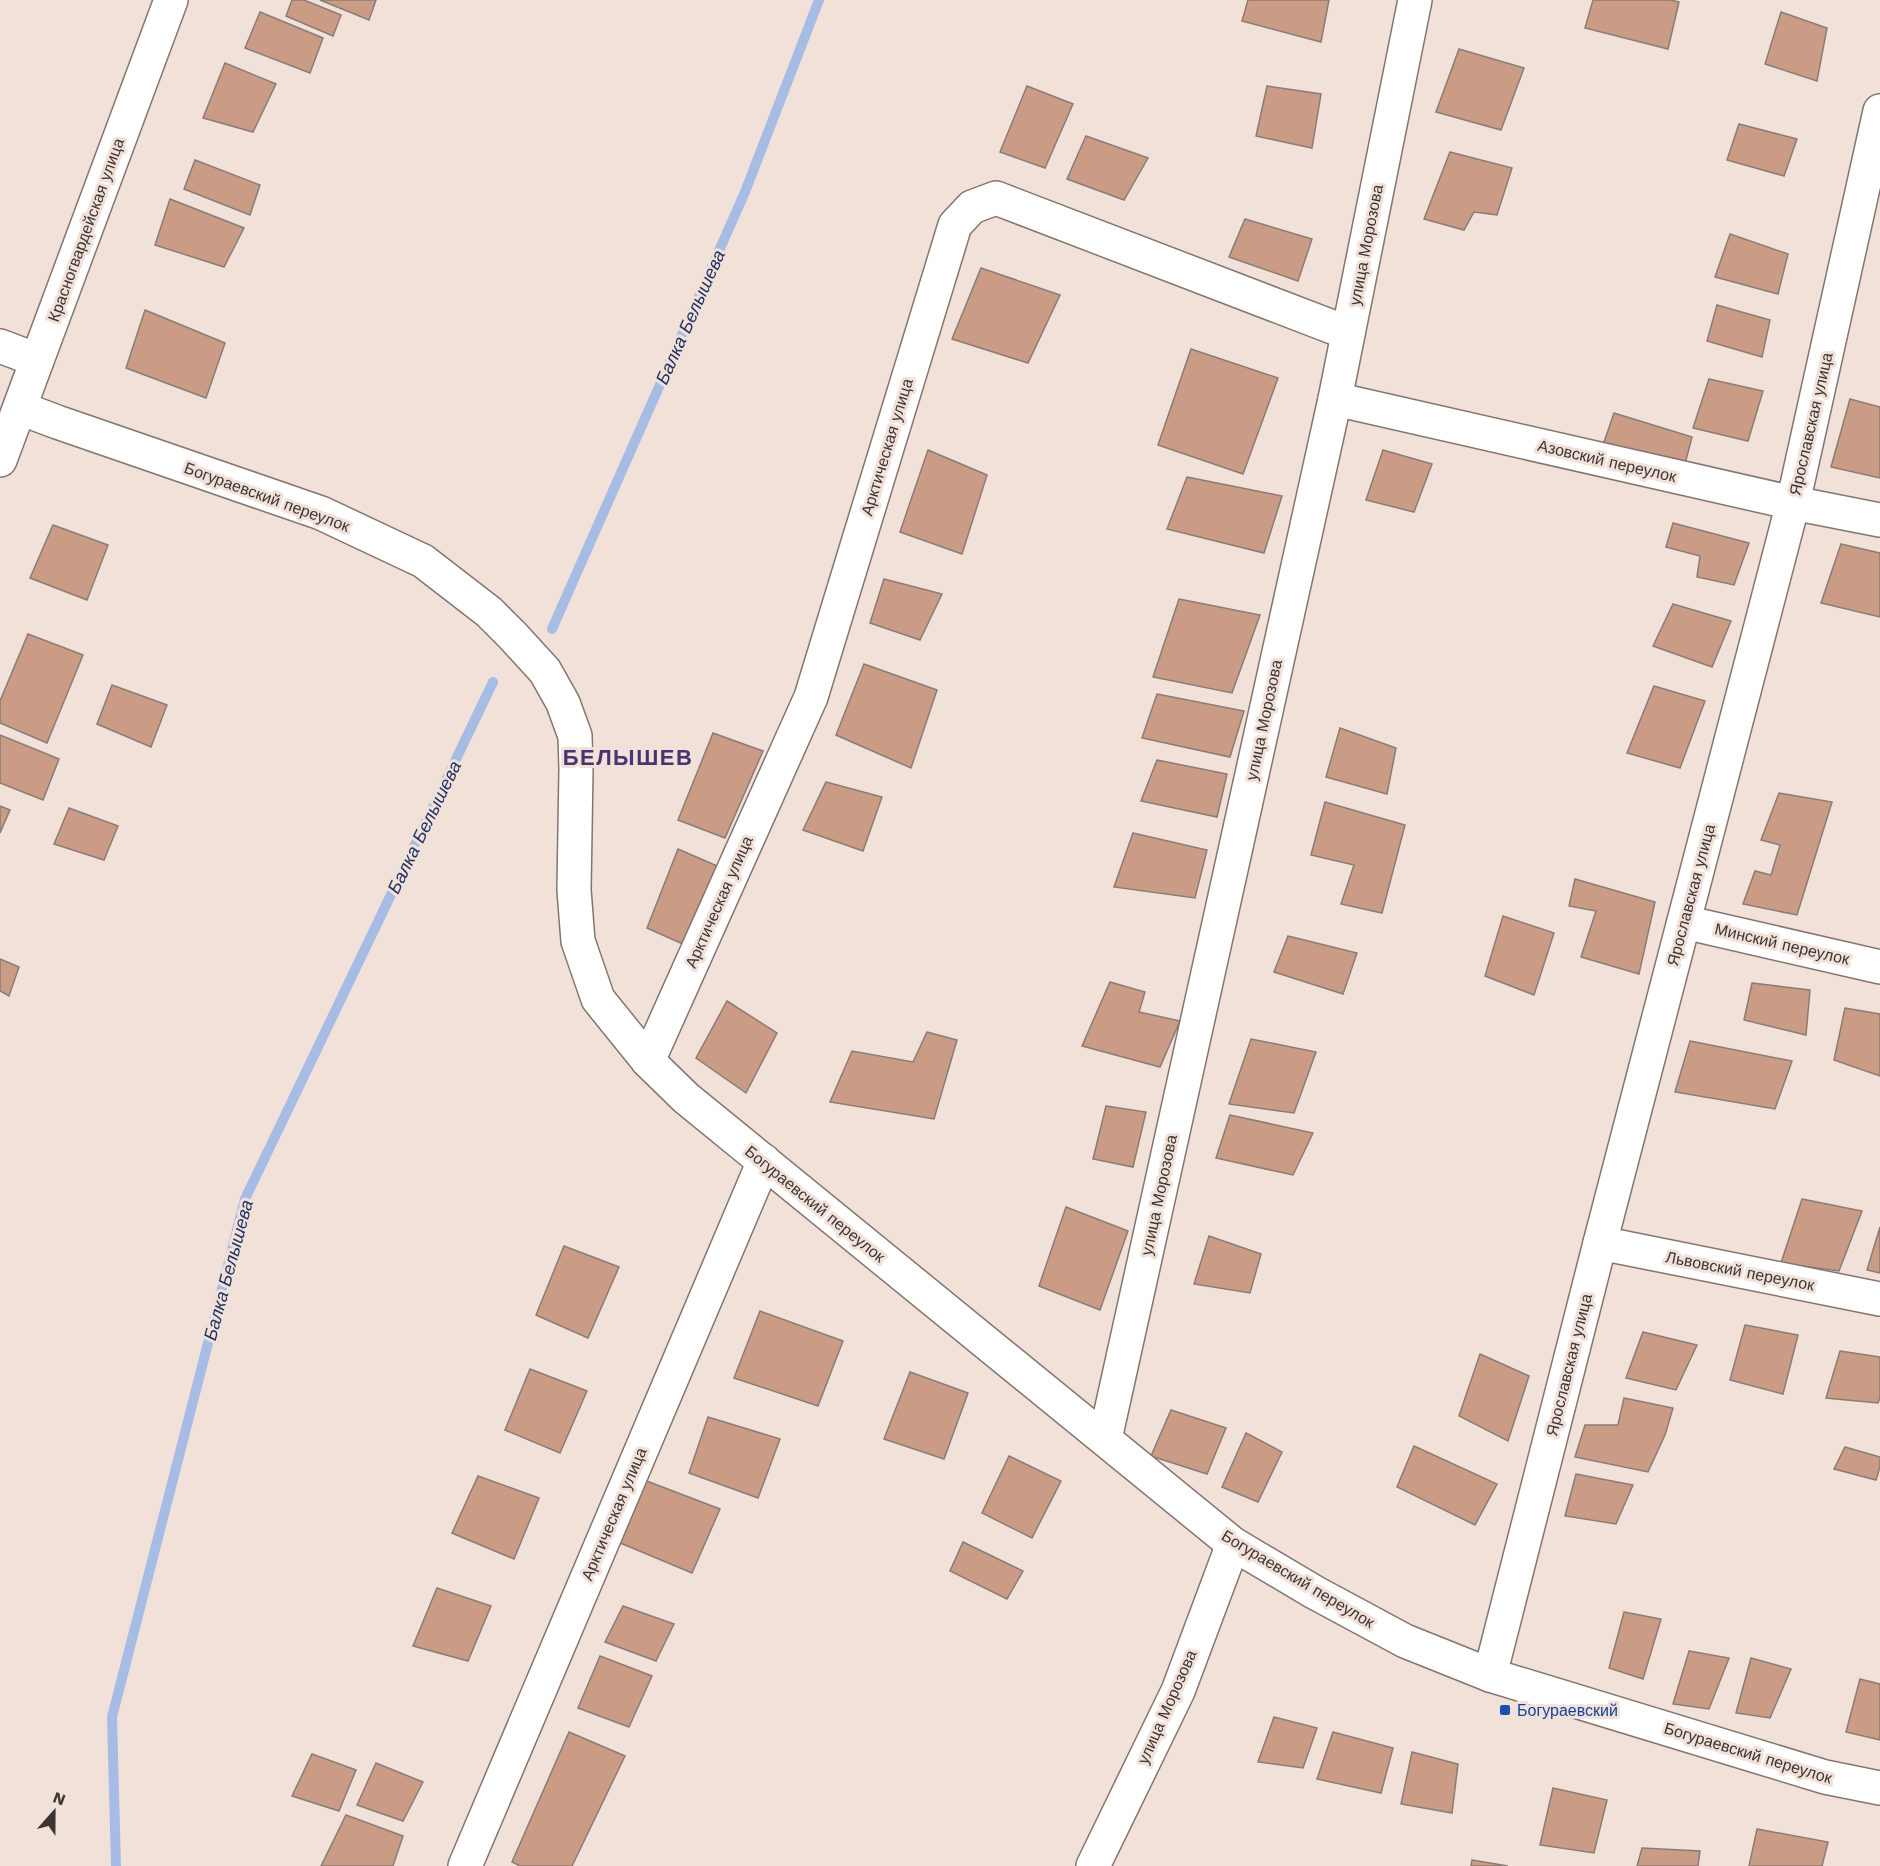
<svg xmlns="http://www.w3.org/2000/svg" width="1880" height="1866" viewBox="0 0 1880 1866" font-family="'Work Sans',sans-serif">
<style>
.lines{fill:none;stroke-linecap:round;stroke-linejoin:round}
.stream{stroke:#a7bce5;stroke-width:10}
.building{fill:#ca9c86;stroke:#8a7c75;stroke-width:1.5}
.street-casing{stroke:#84756f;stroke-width:36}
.street{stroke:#fff;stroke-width:33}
.transit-dot{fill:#1a4fb4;stroke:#f1e1d9;stroke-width:2}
.labels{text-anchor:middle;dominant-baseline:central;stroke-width:6;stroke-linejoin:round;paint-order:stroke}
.street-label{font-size:16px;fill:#3c3633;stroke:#f1e1d9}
.transit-label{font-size:16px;fill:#164399;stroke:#f1e1d9;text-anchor:start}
.water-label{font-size:18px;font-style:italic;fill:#1d3365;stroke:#f1e1d9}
.district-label{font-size:22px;font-weight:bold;letter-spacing:1.5px;fill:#473470;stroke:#f1e1d9}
</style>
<rect width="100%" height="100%" fill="#f1e1d9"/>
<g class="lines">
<g class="stream">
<polyline points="552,629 745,192 819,0"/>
<polyline points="116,1866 112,1717 245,1199 493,682"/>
</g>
</g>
<g class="building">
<polygon points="292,0 304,0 341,15 333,36 286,16"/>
<polygon points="320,0 376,0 369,20"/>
<polygon points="1248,0 1329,0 1321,42 1242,21"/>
<polygon points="1593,0 1671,0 1679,2 1668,49 1585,28"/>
<polygon points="260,12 323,38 310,73 245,48"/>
<polygon points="1781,12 1827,28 1817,81 1765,64"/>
<polygon points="1459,49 1524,68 1501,130 1436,112"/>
<polygon points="225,63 276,84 253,132 203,118"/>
<polygon points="1027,86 1073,104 1045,168 1000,152"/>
<polygon points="1267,86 1321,94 1312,148 1256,136"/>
<polygon points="1739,124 1797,139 1784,176 1727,160"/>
<polygon points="1086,136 1148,158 1124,200 1067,179"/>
<polygon points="1450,152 1512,168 1497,215 1474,212 1464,230 1424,219"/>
<polygon points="195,160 260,185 250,215 184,189"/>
<polygon points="170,199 244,228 224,267 155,245"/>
<polygon points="1245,219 1312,239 1298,281 1229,257"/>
<polygon points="1730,234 1788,254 1778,294 1715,277"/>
<polygon points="981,268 1060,295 1028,363 952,339"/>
<polygon points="1717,305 1770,320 1762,357 1707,341"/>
<polygon points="145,310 225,343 206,398 126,368"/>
<polygon points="1191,349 1278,378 1243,474 1158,445"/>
<polygon points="1709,379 1763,391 1748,441 1693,428"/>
<polygon points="1850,399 1880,407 1880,478 1831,467"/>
<polygon points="1614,413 1692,437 1685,464 1603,445"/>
<polygon points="928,450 987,475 962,554 900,532"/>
<polygon points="1383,450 1432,464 1414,512 1366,500"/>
<polygon points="1187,477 1282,496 1264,553 1167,529"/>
<polygon points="1673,523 1749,543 1734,585 1697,577 1700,556 1666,547"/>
<polygon points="53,525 108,545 87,600 30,578"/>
<polygon points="1841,544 1880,553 1880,617 1821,603"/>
<polygon points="884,579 942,594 920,640 870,623"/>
<polygon points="1179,599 1260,615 1232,693 1153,677"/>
<polygon points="1673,604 1731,621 1712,667 1653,646"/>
<polygon points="28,634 83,655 47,743 0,723 0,701"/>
<polygon points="864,664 937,690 911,768 836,735"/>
<polygon points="112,685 167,705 151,747 97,724"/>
<polygon points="1654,686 1705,701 1680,768 1627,753"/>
<polygon points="1157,694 1244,711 1230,757 1142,738"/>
<polygon points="1340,728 1396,748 1387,794 1326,777"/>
<polygon points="713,733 763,751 725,838 678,820"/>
<polygon points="0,735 59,759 43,800 0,783"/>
<polygon points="1157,760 1227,774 1217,817 1141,801"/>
<polygon points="826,782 882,797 863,851 803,830"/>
<polygon points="1779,793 1832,802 1797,915 1743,904 1755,871 1771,875 1780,845 1761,840"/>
<polygon points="1325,802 1405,825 1382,913 1341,904 1354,865 1311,855"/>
<polygon points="0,806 10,810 0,833"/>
<polygon points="69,808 118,826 104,860 54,844"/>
<polygon points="1133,833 1207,850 1195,898 1114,887"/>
<polygon points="678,849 717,866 685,945 647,928"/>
<polygon points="1575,879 1655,902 1639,974 1581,957 1596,911 1569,906"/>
<polygon points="1503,916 1554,933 1534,995 1485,976"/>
<polygon points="1288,936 1357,953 1343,994 1274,972"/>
<polygon points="0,959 19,967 9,996 0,991"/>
<polygon points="1110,982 1145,992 1139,1012 1180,1021 1160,1067 1082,1046"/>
<polygon points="1752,983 1810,990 1806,1035 1744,1020"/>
<polygon points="727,1001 777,1033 746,1093 696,1058"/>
<polygon points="1845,1008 1880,1014 1880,1076 1834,1060"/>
<polygon points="927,1032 957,1040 934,1119 830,1102 852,1051 913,1062"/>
<polygon points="1251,1039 1316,1052 1294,1113 1229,1104"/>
<polygon points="1690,1041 1792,1061 1775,1109 1675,1092"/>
<polygon points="1106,1106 1146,1112 1133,1167 1093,1159"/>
<polygon points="1230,1115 1313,1133 1293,1175 1216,1158"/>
<polygon points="1802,1199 1862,1211 1839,1271 1781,1263"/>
<polygon points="1066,1207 1128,1231 1100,1310 1039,1286"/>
<polygon points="1880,1227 1880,1273 1867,1270"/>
<polygon points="1209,1236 1261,1254 1250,1293 1194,1284"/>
<polygon points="564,1246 619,1267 588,1338 536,1315"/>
<polygon points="760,1311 843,1341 818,1406 734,1378"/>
<polygon points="1745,1325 1798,1335 1783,1394 1730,1380"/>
<polygon points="1643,1332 1697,1345 1676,1390 1626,1378"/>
<polygon points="1840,1351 1880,1357 1880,1398 1878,1403 1826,1398"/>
<polygon points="1480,1354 1529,1376 1508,1441 1459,1416"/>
<polygon points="530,1369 587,1391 560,1453 505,1430"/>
<polygon points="910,1372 968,1393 944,1459 884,1439"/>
<polygon points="1624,1398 1673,1408 1665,1435 1648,1472 1575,1457 1585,1425 1618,1425"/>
<polygon points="1171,1410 1226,1428 1207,1474 1151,1456"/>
<polygon points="708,1417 780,1439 758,1498 689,1473"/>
<polygon points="1246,1433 1282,1452 1258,1502 1222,1487"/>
<polygon points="1414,1446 1497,1484 1475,1525 1397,1487"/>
<polygon points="1845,1447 1880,1457 1880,1467 1876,1480 1834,1469"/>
<polygon points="1009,1456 1061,1481 1032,1538 982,1513"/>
<polygon points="1576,1474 1633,1485 1616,1524 1565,1516"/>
<polygon points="478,1476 539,1498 514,1559 452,1533"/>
<polygon points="644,1480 720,1509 692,1573 618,1542"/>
<polygon points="963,1542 1023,1571 1007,1599 950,1571"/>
<polygon points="437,1588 491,1606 468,1661 413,1646"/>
<polygon points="623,1606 674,1624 656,1661 605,1642"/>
<polygon points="1624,1612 1661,1619 1643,1679 1609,1668"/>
<polygon points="1689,1651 1729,1658 1709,1709 1673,1704"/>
<polygon points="600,1656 652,1676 629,1727 578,1708"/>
<polygon points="1751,1658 1791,1669 1770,1718 1736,1713"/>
<polygon points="1860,1679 1880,1684 1880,1740 1846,1732"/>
<polygon points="1274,1717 1317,1728 1303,1768 1258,1762"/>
<polygon points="569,1732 625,1756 572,1866 520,1866 512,1862"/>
<polygon points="1333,1732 1393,1748 1381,1793 1317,1779"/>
<polygon points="1412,1752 1458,1764 1452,1813 1401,1804"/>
<polygon points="312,1754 356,1770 339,1811 292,1796"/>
<polygon points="376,1763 423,1782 403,1821 357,1805"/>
<polygon points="1553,1788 1607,1800 1594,1853 1540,1845"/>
<polygon points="346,1815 403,1836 393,1866 321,1866"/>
<polygon points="1757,1829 1828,1842 1822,1866 1749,1866"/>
<polygon points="1642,1848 1700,1851 1698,1866 1637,1866"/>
<polygon points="1472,1860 1508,1866 1471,1866"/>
</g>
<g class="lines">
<g class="street-casing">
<g id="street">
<polyline points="0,346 37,360"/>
<polyline points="1335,399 1793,503 1880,520"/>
<polyline points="20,408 57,422 321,513 423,561 489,612 512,635 545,671 563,703 575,736 576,769 574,890 578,941 598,999 648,1061 686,1098 1233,1544 1314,1592 1405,1641 1490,1675 1825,1777 1880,1788"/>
<polyline points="0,460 171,0"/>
<polyline points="1684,922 1880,967"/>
<polyline points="648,1061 811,697 955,225 972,207 996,198 1348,333"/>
<polyline points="1600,1243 1880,1299"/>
<polyline points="1105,1439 1335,399 1415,0"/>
<polyline points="1490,1675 1600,1243 1793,503 1880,111"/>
<polyline points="465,1866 764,1161"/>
<polyline points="1093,1866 1178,1691 1233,1544"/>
</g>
</g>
<use href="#street" class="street"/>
</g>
<rect class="transit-dot" x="1499" y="1704" width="12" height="12" rx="3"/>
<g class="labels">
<g class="street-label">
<text transform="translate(86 230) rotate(-70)">Красногвардейская улица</text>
<text transform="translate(1366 245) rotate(-79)">улица Морозова</text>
<text transform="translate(1811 424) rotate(-77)">Ярославская улица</text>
<text transform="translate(887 447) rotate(-73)">Арктическая улица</text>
<text transform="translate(1607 461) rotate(13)">Азовский переулок</text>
<text transform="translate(267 497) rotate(20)">Богураевский переулок</text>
<text transform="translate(1264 720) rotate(-78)">улица Морозова</text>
<text transform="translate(1691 895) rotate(-75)">Ярославская улица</text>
<text transform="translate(719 902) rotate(-66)">Арктическая улица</text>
<text transform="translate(1782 944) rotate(13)">Минский переулок</text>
<text transform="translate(1159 1195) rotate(-78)">улица Морозова</text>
<text transform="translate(815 1204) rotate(39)">Богураевский переулок</text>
<text transform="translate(1740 1271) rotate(11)">Львовский переулок</text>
<text transform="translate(1569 1365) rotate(-76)">Ярославская улица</text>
<text transform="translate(614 1514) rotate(-67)">Арктическая улица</text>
<text transform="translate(1298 1579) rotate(31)">Богураевский переулок</text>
<text transform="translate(1167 1707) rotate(-66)">улица Морозова</text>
<text transform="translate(1748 1753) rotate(17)">Богураевский переулок</text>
</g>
<g class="transit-label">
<text x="1517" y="1710">Богураевский</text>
</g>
<g class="water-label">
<text transform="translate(690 317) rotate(-66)">Балка Белышева</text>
<text transform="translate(424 827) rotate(-64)">Балка Белышева</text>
<text transform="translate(228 1270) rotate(-75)">Балка Белышева</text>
</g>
<g class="district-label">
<text x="628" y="757">БЕЛЫШЕВ</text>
</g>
</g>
<g transform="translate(54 1812) rotate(21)" stroke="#f1e1d9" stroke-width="4.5" paint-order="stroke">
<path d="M0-4.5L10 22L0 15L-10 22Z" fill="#3c3633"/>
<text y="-9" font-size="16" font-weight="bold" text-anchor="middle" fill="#3c3633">N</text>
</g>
</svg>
